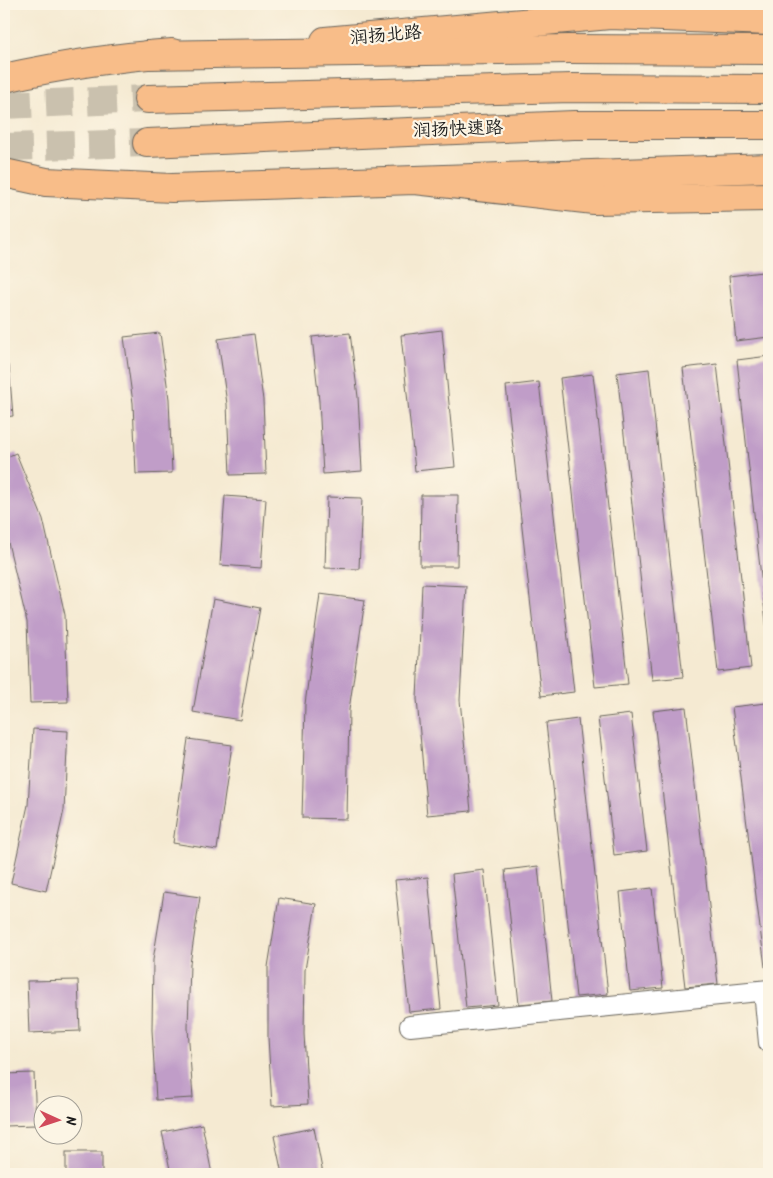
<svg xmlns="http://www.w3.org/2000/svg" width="773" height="1178" viewBox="0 0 773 1178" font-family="Kalam,'LXGW WenKai TC',sans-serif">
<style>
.building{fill:#c09dc8}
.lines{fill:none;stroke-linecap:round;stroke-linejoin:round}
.trunk-tunnel{stroke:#cac1ae;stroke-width:28;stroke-dasharray:28 14;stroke-linecap:butt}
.minor-casing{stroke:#68645c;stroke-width:22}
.primary-casing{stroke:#68645c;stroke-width:30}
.trunk-casing{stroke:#68645c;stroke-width:30}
.minor{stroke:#fff;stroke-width:20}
.primary{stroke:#f8bd89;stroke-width:28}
.trunk{stroke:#f8bd89;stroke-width:28}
.labels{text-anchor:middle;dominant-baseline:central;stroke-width:4.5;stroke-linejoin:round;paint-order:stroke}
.street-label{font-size:18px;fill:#1c1c1c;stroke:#fcf5e5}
</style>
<rect width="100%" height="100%" fill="#fcf5e5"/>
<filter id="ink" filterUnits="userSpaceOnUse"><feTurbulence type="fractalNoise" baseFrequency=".02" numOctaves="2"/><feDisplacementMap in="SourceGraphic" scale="10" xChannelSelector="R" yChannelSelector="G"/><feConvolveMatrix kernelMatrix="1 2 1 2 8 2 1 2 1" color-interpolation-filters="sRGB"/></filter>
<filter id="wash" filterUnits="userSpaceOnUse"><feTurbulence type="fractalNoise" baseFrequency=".0096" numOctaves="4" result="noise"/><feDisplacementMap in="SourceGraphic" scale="20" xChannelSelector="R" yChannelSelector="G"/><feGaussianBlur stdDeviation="1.12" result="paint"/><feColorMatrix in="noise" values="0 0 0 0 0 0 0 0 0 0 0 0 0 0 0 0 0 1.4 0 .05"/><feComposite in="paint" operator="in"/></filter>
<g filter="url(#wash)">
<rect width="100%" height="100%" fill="#f5ead2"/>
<g id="blocks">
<g class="building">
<polygon points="762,272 769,337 736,341 729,276"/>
<polygon points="442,330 455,467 415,471 401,335"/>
<polygon points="160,333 169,399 172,473 136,474 133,403 124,337"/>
<polygon points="350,333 358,397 362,471 323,474 319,401 312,337"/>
<polygon points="254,334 263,400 266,474 230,475 227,404 218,339"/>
<polygon points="769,356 769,640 768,640 737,360"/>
<polygon points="717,364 751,668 718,672 683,368"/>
<polygon points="9,366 13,416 4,417 4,367"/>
<polygon points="649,369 683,677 652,680 617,373"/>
<polygon points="593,374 628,684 595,687 560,378"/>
<polygon points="539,382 574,692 541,696 506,386"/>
<polygon points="16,453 43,519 65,615 68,702 30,703 27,622 4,526 4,458"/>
<polygon points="421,495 458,495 457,566 420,566"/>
<polygon points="225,496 266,499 261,568 220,565"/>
<polygon points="327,497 362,498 359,569 325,568"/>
<polygon points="422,584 466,586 460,700 471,811 427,815 417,699"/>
<polygon points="320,594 365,600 349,710 347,819 302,818 305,704"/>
<polygon points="213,599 260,608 240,720 193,712"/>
<polygon points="766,703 769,726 769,967 765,967 732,707"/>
<polygon points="686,707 718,984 685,987 653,711"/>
<polygon points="631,714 647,851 614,855 598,718"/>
<polygon points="578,719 608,994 576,997 546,723"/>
<polygon points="33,729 68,731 64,810 46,891 11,883 28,805"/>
<polygon points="188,739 232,745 217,850 173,843"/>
<polygon points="538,866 552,1001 519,1004 505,870"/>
<polygon points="484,870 498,1005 466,1008 452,874"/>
<polygon points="428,877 441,1009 409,1012 395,880"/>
<polygon points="652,888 663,988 630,991 620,892"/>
<polygon points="164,892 200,897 190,964 188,1028 193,1098 156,1100 152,1030 153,960"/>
<polygon points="279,898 316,904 305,970 304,1034 308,1104 272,1106 268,1037 268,967"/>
<polygon points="78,980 80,1031 29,1033 27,981"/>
<polygon points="34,1073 36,1125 4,1126 4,1074"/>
<polygon points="202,1124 212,1174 171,1174 162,1132"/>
<polygon points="314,1128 323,1174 282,1174 274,1136"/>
<rect x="66" y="1152" width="36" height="22"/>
</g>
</g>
</g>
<g filter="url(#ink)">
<use href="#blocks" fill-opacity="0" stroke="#68645c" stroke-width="1"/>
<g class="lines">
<g class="trunk-tunnel">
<polyline points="4,105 148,99"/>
<polyline points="4,147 147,143"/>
</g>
<g class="minor-casing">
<g id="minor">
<polyline points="764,991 769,1043"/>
<polyline points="410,1026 769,990"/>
</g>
</g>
<g class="primary-casing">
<g id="primary">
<polyline points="325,41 610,15 769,21"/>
<path d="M4 78C59 66 116 57 172 53"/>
<polyline points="4,173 46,182 172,188 415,180 594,200 769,197"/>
</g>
</g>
<g class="trunk-casing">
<g id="trunk">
<polyline points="147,55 570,49 769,50"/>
<polyline points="148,99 572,88 769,89"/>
<polyline points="147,143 574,125 769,125"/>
<polyline points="415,180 769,168"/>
</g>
</g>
<use href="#minor" class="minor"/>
<use href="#primary" class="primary"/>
<use href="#trunk" class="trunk"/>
</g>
</g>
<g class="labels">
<g class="street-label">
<text transform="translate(386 36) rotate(-5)">润扬北路</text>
<text transform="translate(458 130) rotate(-2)">润扬快速路</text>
</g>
</g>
<rect width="773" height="1178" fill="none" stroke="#fcf5e5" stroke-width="20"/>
<g transform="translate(58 1120) rotate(93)"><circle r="24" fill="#fcf5e5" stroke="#a29e95"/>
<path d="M0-4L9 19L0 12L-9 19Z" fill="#d1495b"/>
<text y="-8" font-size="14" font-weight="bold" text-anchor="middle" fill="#1c1c1c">N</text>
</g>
</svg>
